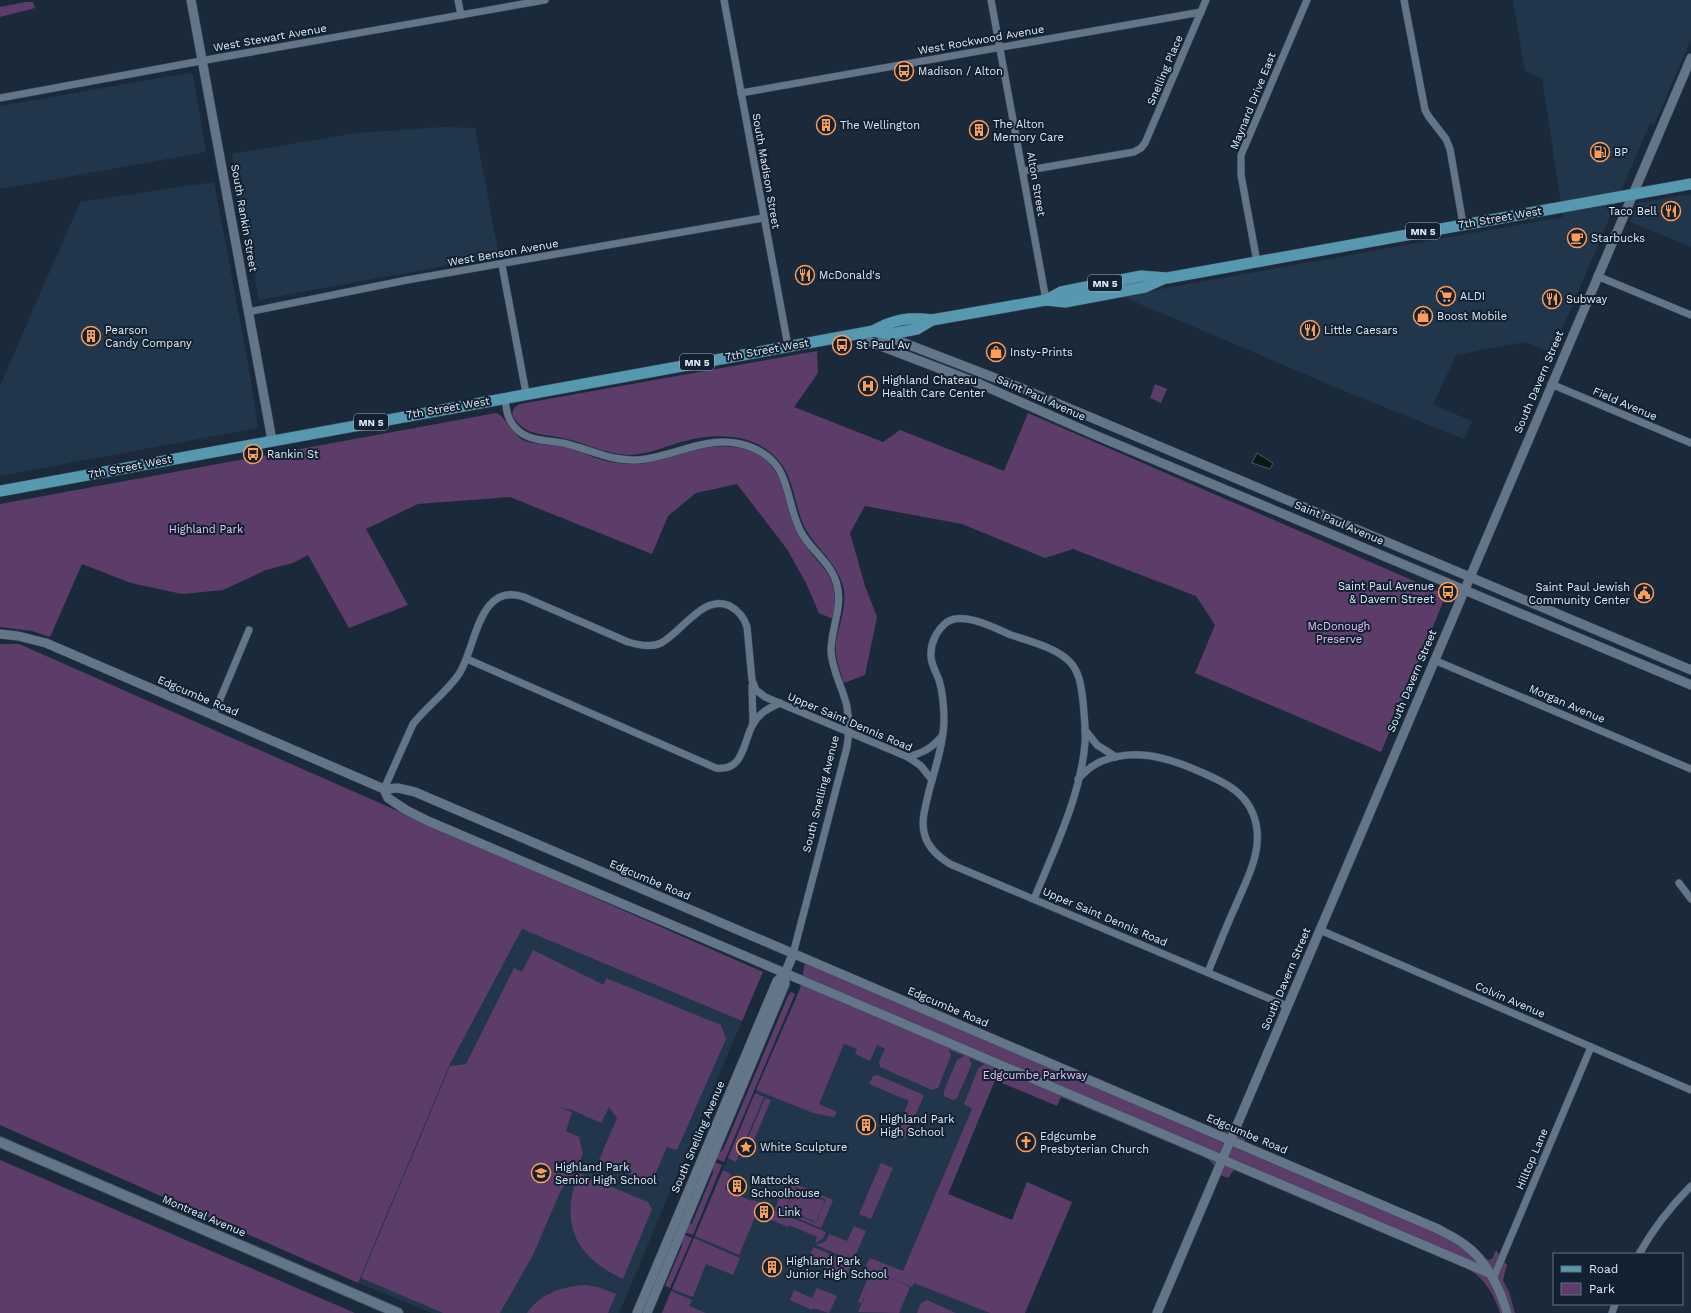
<svg xmlns="http://www.w3.org/2000/svg" width="1691" height="1313" viewBox="0 0 1691 1313" font-family="'Work Sans',sans-serif">
<style>
.built{fill:#21364b}
.green{fill:#5c3c69;fill-rule:evenodd}
.water{fill:#091715;stroke:#4a5759}
.lines{fill:none;stroke-linecap:round;stroke-linejoin:round}
.minor-casing{stroke:#3a4755;stroke-width:8}
.tertiary-casing{stroke:#3a4755;stroke-width:10}
.secondary-casing{stroke:#3a4755;stroke-width:12}
.primary-casing{stroke:#3a4755;stroke-width:12}
.minor{stroke:#637588;stroke-width:7}
.tertiary{stroke:#637588;stroke-width:9}
.secondary{stroke:#637588;stroke-width:10}
.primary{stroke:#5698b0;stroke-width:11}
.labels{text-anchor:middle;dominant-baseline:central;stroke-width:4;stroke-linejoin:round;paint-order:stroke}
.shield{fill:#112131;stroke:#a3afbc;stroke-width:1}
.shield-label{font-size:10px;font-weight:bold;fill:#e2ecf7}
.street-label{font-size:11px;fill:#e2ecf7;stroke:#112131}
.poi-label{font-size:11px;fill:#e2ecf7;stroke:#112131;text-anchor:start}
.park-label{font-size:11px;fill:#e5c2f4;stroke:#112131}
</style>
<rect width="100%" height="100%" fill="#1b2a3b"/>
<g class="built">
<polygon points="1513,0 1691,0 1691,39 1654,125 1650,123 1552,353 1525,342 1456,355 1433,405 1472,421 1464,439 1340,389 1121,296 1563,217 1542,78 1525,71"/>
<polygon points="188,73 193,76 206,152 0,189 0,106"/>
<polygon points="444,127 475,128 499,256 259,300 232,154 356,133"/>
<polygon points="214,182 248,363 258,428 0,476 0,386 80,202"/>
<polygon points="1691,194 1691,247 1630,222 1638,203"/>
<polygon points="522,929 742,1021 619,1313 432,1313 358,1283 450,1064"/>
<polygon points="800,988 804,988 999,1071 948,1194 914,1282 990,1313 662,1313"/>
</g>
<g class="green">
<polygon points="26,2 33,2 35,8 0,17 0,7"/>
<path d="M817 351 818 373 794 407 883 442 900 430 1004 471 1028 413 1446 595 1381 752 1195 673 1215 625 1196 596 1073 549 1045 558 962 524 865 506 850 533 865 586 877 617 865 675 844 683C840 670 834 656 836 642 839 625 846 609 844 591 840 565 817 550 805 528 794 506 795 480 779 461 754 431 712 433 678 443 661 448 646 455 628 455 604 454 582 441 558 437 540 434 521 434 512 414L514 408 520 404Z"/>
<polygon points="1155,384 1167,389 1161,403 1150,398"/>
<path d="M496 413C503 414 513 434 523 440 528 443 535 443 540 444 548 445 556 445 564 447 580 450 594 459 610 462 622 464 635 465 646 463 659 460 671 455 684 451 715 444 756 441 775 471 788 490 787 514 798 534 818 570 842 570 833 619L819 613 806 583 787 549 737 484 696 493 668 516 652 554 510 497 418 504 366 529 408 605 349 628 308 555 293 563 266 570 223 590 182 594 131 583 82 564 50 637 32 631 0 627V504Z"/>
<polygon points="0,644 19,644 763,972 742,1021 522,929 450,1064 358,1283 0,1125"/>
<polygon points="533,950 604,985 606,978 721,1025 726,1039 677,1150 667,1147 651,1184 599,1160 617,1118 609,1107 601,1123 572,1110 559,1107 572,1112 566,1131 579,1137 583,1154 576,1171 561,1190 533,1255 500,1313 443,1313 361,1278 450,1066 466,1064 514,968 522,972"/>
<path d="M806 957 1222 1132 1229 1131 1246 1138 1244 1142 1478 1251 1488 1260 1492 1259 1496 1250 1507 1265 1503 1280 1509 1292 1515 1313H1500C1494 1294 1484 1277 1466 1268L1234 1170 1228 1178 1212 1172 1214 1165 1208 1159 1061 1097 1057 1106 995 1080 948 1194 1012 1220 1027 1182 1072 1202 1025 1313H990L914 1283 912 1287 878 1273 910 1287 899 1313 858 1312 868 1289 861 1303 858 1302 870 1273 864 1269 870 1258 903 1271 972 1109 964 1104 978 1069 984 1064 969 1058 971 1063V1066L957 1098 953 1100 944 1096V1091L957 1060 964 1056 949 1050 951 1055 938 1088 932 1090 880 1067 879 1062 885 1049 877 1045 870 1061 855 1054 857 1049 844 1044 819 1104 837 1112 834 1117 813 1113 756 1090 800 989Z"/>
<polygon points="791,992 795,994 724,1162 715,1158 717,1154 723,1150 788,996"/>
<polygon points="877,1075 924,1095 905,1139 897,1135 902,1124 900,1122 909,1101 869,1084 873,1076"/>
<polygon points="755,1093 764,1097 736,1162 728,1158"/>
<polygon points="765,1098 771,1100 752,1145 746,1143"/>
<polygon points="0,1160 355,1313 0,1313"/>
<polygon points="714,1162 722,1165 693,1235 684,1232 686,1226 692,1223 713,1173 712,1166"/>
<polygon points="881,1163 893,1168 871,1219 859,1214"/>
<polygon points="723,1170 731,1174 725,1188 726,1190 752,1201 753,1200 761,1203 739,1255 695,1236"/>
<path d="M578 1173 648 1202 652 1209 623 1279C574 1256 560 1224 578 1173Z"/>
<path d="M786 1180 833 1200 821 1228 775 1209ZM795 1187 826 1200 816 1223 785 1210Z"/>
<polygon points="795,1188 825,1201 816,1222 786,1209"/>
<polygon points="768,1208 826,1232 823,1239 815,1243 817,1237 789,1225 788,1227 764,1217"/>
<polygon points="854,1226 866,1231 853,1261 816,1245 826,1241 829,1234 847,1241"/>
<polygon points="683,1234 692,1238 670,1288 665,1286 682,1246 681,1240"/>
<polygon points="694,1238 740,1258 733,1275 706,1264 693,1297 672,1289"/>
<polygon points="813,1247 852,1263 846,1277 808,1260"/>
<path d="M586 1285 598 1287 616 1294 608 1313H527C541 1293 563 1286 586 1285Z"/>
<polygon points="817,1288 837,1296 829,1313 813,1308 812,1310 790,1300 794,1290 812,1298"/>
<polygon points="671,1291 692,1300 689,1306 706,1313 662,1313"/>
<polygon points="927,1300 956,1313 917,1313 921,1303"/>
</g>
<polygon class="water" points="1257,453 1273,463 1270,469 1252,463"/>
<g class="lines">
<g class="minor-casing">
<g id="minor">
<polyline points="458,0 461,15"/>
<polyline points="724,0 788,346"/>
<polyline points="991,0 1046,300"/>
<polyline points="1404,0 1425,110 1429,117 1446,139 1450,149 1463,224"/>
<polyline points="741,93 1201,12"/>
<polyline points="0,98 217,58 545,0"/>
<polyline points="1023,171 1134,152 1141,148 1145,143 1206,0"/>
<polyline points="1257,262 1241,175 1241,155 1307,0"/>
<polyline points="502,265 526,393"/>
<polyline points="1597,276 1691,315"/>
<polyline points="248,312 407,280 763,218"/>
<polyline points="1551,384 1691,443"/>
<path d="M505 397C506 411 508 423 520 432 533 442 552 440 567 444 591 450 611 461 636 460 675 458 711 430 753 448 793 465 784 500 801 532 811 551 832 563 837 585 843 607 831 628 831 651 832 671 843 688 847 707 849 719 849 735 847 747L793 954"/>
<path d="M467 659 716 768C744 772 743 742 753 724 759 713 769 708 780 703"/>
<polyline points="1434,660 1691,769"/>
<polyline points="752,686 753,724"/>
<polyline points="213,716 249,630"/>
<polyline points="1085,730 1097,745 1116,757"/>
<path d="M908 757C924 752 931 749 942 736"/>
<path d="M1078 779C1086 771 1092 765 1102 761 1134 748 1166 757 1196 770 1225 782 1253 794 1257 830 1260 856 1246 881 1236 905 1226 927 1217 950 1208 972"/>
<path d="M384 789 413 724C427 706 446 693 459 674 476 648 478 581 524 597L628 642C638 645 651 648 661 643 682 632 704 593 730 606 739 611 744 617 747 627L752 680 756 690 765 697 908 757 921 766 932 780"/>
<polyline points="1679,883 1691,899"/>
<path d="M1034 899C1054 850 1081 795 1085 743 1086 729 1084 715 1083 701 1081 686 1080 673 1070 662 1057 648 1029 641 1011 635 995 628 963 611 947 622 937 630 930 643 931 656 931 664 936 672 939 680 943 693 944 708 944 722 943 745 935 769 929 791 926 806 920 821 925 836 929 849 939 857 950 864L1287 1006"/>
<polyline points="1320,930 1691,1090"/>
<path d="M1639 1254C1653 1229 1671 1206 1691 1186"/>
<polyline points="1493,1279 1591,1047"/>
<polyline points="1612,1313 1615,1304"/>
</g>
</g>
<g class="tertiary-casing">
<g id="tertiary">
<polyline points="191,0 272,440"/>
<polyline points="857,334 873,343 980,384 1095,435 1691,685"/>
<polyline points="882,338 894,339 1021,388 1691,670"/>
<path d="M0 634 18 636 46 643 384 789 398 788 415 792 1438 1229C1447 1234 1456 1238 1465 1245 1486 1260 1500 1288 1507 1313"/>
<polyline points="384,789 388,798 406,810 428,821 1489,1273"/>
<polyline points="637,1313 777,981 785,974 793,954"/>
<polyline points="647,1313 785,984 785,974"/>
<polyline points="1157,1313 1691,58"/>
</g>
</g>
<g class="secondary-casing">
<polyline id="secondary" points="0,1142 398,1313"/>
</g>
<g class="primary-casing">
<g id="primary">
<polyline points="1046,300 1061,292 1141,276 1167,278 1691,184"/>
<path d="M873 331C894 319 909 317 932 320L1046 300 1065 302 1145 287 1163 279"/>
<polyline points="0,491 857,334 873,331 891,334 917,329 932,320"/>
</g>
</g>
<use href="#minor" class="minor"/>
<use href="#tertiary" class="tertiary"/>
<use href="#secondary" class="secondary"/>
<use href="#primary" class="primary"/>
</g>
<defs>
<g id="bus-ring" transform="scale(1)"><circle r="9.5" fill="#112131" stroke="#fe9c58" stroke-width="1.5"/><path d="M-5-6H5V4H4V6H2V4H-2V6H-4V4H-5ZM-3.5-4V0h7V-4ZM-3.5 1.2v1.5H-2V1.2ZM2 1.2v1.5H3.5V1.2Z" fill="#fe9c58"/></g>
<g id="building-ring" transform="scale(1)"><circle r="9.5" fill="#112131" stroke="#fe9c58" stroke-width="1.5"/><path d="M-4-6H4V6H1V3H-1V6H-4ZM-2.5-4.3h1.7v1.8h-1.7ZM.8-4.3h1.7v1.8H.8ZM-2.5-1h1.7V.8h-1.7ZM.8-1h1.7V.8H.8Z" fill="#fe9c58"/></g>
<g id="fuel-ring" transform="scale(1)"><circle r="9.5" fill="#112131" stroke="#fe9c58" stroke-width="1.5"/><path d="M-5.5-6h7V0h2V4h1.3V-2.5L3-4.5l.8-.8L6-3V5H2.5V1h-1V6h-7ZM-4.2-4.7v3.2H.2V-4.7Z" fill="#fe9c58"/></g>
<g id="restaurant-ring" transform="scale(1)"><circle r="9.5" fill="#112131" stroke="#fe9c58" stroke-width="1.5"/><path d="M-5-6h1v4h1v-4h1v4h1v-4h1v5L-1.5 .5V6h-2V.5L-5-1ZM5-6V6H3V1.5H1.5Q1.5-4 5-6Z" fill="#fe9c58"/></g>
<g id="cafe-ring" transform="scale(1)"><circle r="9.5" fill="#112131" stroke="#fe9c58" stroke-width="1.5"/><path d="M-5.5-4.5H6V0H3Q3 3.5 0 3.5H-2.5Q-5.5 3.5-5.5 0ZM3-3.2v2h1.7v-2ZM-6 4.5H4V6H-6Z" fill="#fe9c58"/></g>
<g id="supermarket-ring" transform="scale(1)"><circle r="9.5" fill="#112131" stroke="#fe9c58" stroke-width="1.5"/><path d="M-6-5.5h2.5l.6 2H6L4.5 2H-2.5L-4.4-4H-6ZM-1.5 3.2a1.3 1.3 0 1 0 .1 0ZM3 3.2a1.3 1.3 0 1 0 .1 0Z" fill="#fe9c58"/></g>
<g id="shop-ring" transform="scale(1)"><circle r="9.5" fill="#112131" stroke="#fe9c58" stroke-width="1.5"/><path d="M-5-2.5h2.3a2.7 3.5 0 0 1 5.4 0H5L5.5 6h-11ZM-1.5-2.5h3a1.5 2.3 0 0 0-3 0Z" fill="#fe9c58"/></g>
<g id="hospital-ring" transform="scale(1)"><circle r="9.5" fill="#112131" stroke="#fe9c58" stroke-width="1.5"/><path d="M-5-5h3v3.5h4V-5h3V5h-3V1.5h-4V5h-3Z" fill="#fe9c58"/></g>
<g id="civic-ring" transform="scale(1)"><circle r="9.5" fill="#112131" stroke="#fe9c58" stroke-width="1.5"/><path d="M-.6-6.5H3V-4.5H.6V-3L4-1V1h2V6H-6V1h2V-1L-.6-3ZM-1.2 2.5V6h2.4V2.5Z" fill="#fe9c58"/></g>
<g id="church-ring" transform="scale(1)"><circle r="9.5" fill="#112131" stroke="#fe9c58" stroke-width="1.5"/><path d="M-1.2-6h2.4v3.5h3.3v2.4h-3.3V6h-2.4V-.1h-3.3v-2.4h3.3Z" fill="#fe9c58"/></g>
<g id="sight-ring" transform="scale(1)"><circle r="9.5" fill="#112131" stroke="#fe9c58" stroke-width="1.5"/><path d="M0-6L1.8-2.2L6-1.7L2.9 1.2L3.7 5.4L0 3.3L-3.7 5.4L-2.9 1.2L-6-1.7L-1.8-2.2Z" fill="#fe9c58"/></g>
<g id="school-ring" transform="scale(1)"><circle r="9.5" fill="#112131" stroke="#fe9c58" stroke-width="1.5"/><path d="M0-5L7-2L0 1L-7-2ZM-4 1L0 2.5L4 1V4Q0 6-4 4Z" fill="#fe9c58"/></g>
</defs>
<g fill-rule="evenodd">
<use href="#bus-ring" x="904" y="71"/>
<use href="#building-ring" x="826" y="125"/>
<use href="#building-ring" x="979" y="130"/>
<use href="#fuel-ring" x="1600" y="152"/>
<use href="#restaurant-ring" x="1671" y="211"/>
<use href="#cafe-ring" x="1577" y="238"/>
<use href="#restaurant-ring" x="805" y="275"/>
<use href="#supermarket-ring" x="1446" y="296"/>
<use href="#restaurant-ring" x="1552" y="299"/>
<use href="#shop-ring" x="1423" y="316"/>
<use href="#restaurant-ring" x="1310" y="330"/>
<use href="#building-ring" x="91" y="336"/>
<use href="#bus-ring" x="842" y="345"/>
<use href="#shop-ring" x="996" y="352"/>
<use href="#hospital-ring" x="868" y="386"/>
<use href="#bus-ring" x="253" y="454"/>
<use href="#bus-ring" x="1448" y="592"/>
<use href="#civic-ring" x="1644" y="593"/>
<use href="#building-ring" x="866" y="1125"/>
<use href="#church-ring" x="1026" y="1142"/>
<use href="#sight-ring" x="746" y="1147"/>
<use href="#school-ring" x="541" y="1173"/>
<use href="#building-ring" x="737" y="1186"/>
<use href="#building-ring" x="764" y="1212"/>
<use href="#building-ring" x="772" y="1267"/>
</g>
<g class="labels">
<g class="shield">
<rect x="1406" y="223" width="34" height="16" rx="3"/>
<rect x="1088" y="275" width="34" height="16" rx="3"/>
<rect x="680" y="354" width="34" height="16" rx="3"/>
<rect x="354" y="414" width="34" height="16" rx="3"/>
</g>
<g class="shield-label">
<text x="1423" y="231">MN 5</text>
<text x="1105" y="283">MN 5</text>
<text x="697" y="362">MN 5</text>
<text x="371" y="422">MN 5</text>
</g>
<g class="street-label">
<text transform="translate(270 38) rotate(-10)">West Stewart Avenue</text>
<text transform="translate(981 40) rotate(-10)">West Rockwood Avenue</text>
<text transform="translate(1165 70) rotate(-67)">Snelling Place</text>
<text transform="translate(1253 101) rotate(-68)">Maynard Drive East</text>
<text transform="translate(766 171) rotate(80)">South Madison Street</text>
<text transform="translate(1036 184) rotate(80)">Alton Street</text>
<text transform="translate(244 218) rotate(80)">South Rankin Street</text>
<text transform="translate(1500 218) rotate(-10)">7th Street West</text>
<text transform="translate(503 253) rotate(-10)">West Benson Avenue</text>
<text transform="translate(767 350) rotate(-10)">7th Street West</text>
<text transform="translate(1539 382) rotate(-67)">South Davern Street</text>
<text transform="translate(1041 398) rotate(24)">Saint Paul Avenue</text>
<text transform="translate(1625 404) rotate(23)">Field Avenue</text>
<text transform="translate(448 408) rotate(-10)">7th Street West</text>
<text transform="translate(130 467) rotate(-11)">7th Street West</text>
<text transform="translate(1339 523) rotate(23)">Saint Paul Avenue</text>
<text transform="translate(1412 681) rotate(-67)">South Davern Street</text>
<text transform="translate(198 696) rotate(23)">Edgcumbe Road</text>
<text transform="translate(1567 704) rotate(23)">Morgan Avenue</text>
<text transform="translate(850 722) rotate(23)">Upper Saint Dennis Road</text>
<text transform="translate(821 794) rotate(-76)">South Snelling Avenue</text>
<text transform="translate(650 880) rotate(23)">Edgcumbe Road</text>
<text transform="translate(1105 917) rotate(23)">Upper Saint Dennis Road</text>
<text transform="translate(1286 979) rotate(-67)">South Davern Street</text>
<text transform="translate(1510 1000) rotate(23)">Colvin Avenue</text>
<text transform="translate(948 1007) rotate(23)">Edgcumbe Road</text>
<text transform="translate(1247 1134) rotate(23)">Edgcumbe Road</text>
<text transform="translate(698 1137) rotate(-67)">South Snelling Avenue</text>
<text transform="translate(1532 1159) rotate(-67)">Hilltop Lane</text>
<text transform="translate(204 1216) rotate(23)">Montreal Avenue</text>
</g>
<g class="poi-label">
<text x="918" y="71">Madison / Alton</text>
<text x="993" y="124">The Alton<tspan x="993" dy="13">Memory Care</tspan></text>
<text x="840" y="125">The Wellington</text>
<text x="1614" y="152">BP</text>
<text x="1657" y="211" text-anchor="end">Taco Bell</text>
<text x="1591" y="238">Starbucks</text>
<text x="819" y="275">McDonald's</text>
<text x="1460" y="296">ALDI</text>
<text x="1566" y="299">Subway</text>
<text x="1437" y="316">Boost Mobile</text>
<text x="105" y="330">Pearson<tspan x="105" dy="13">Candy Company</tspan></text>
<text x="1324" y="330">Little Caesars</text>
<text x="856" y="345">St Paul Av</text>
<text x="1010" y="352">Insty-Prints</text>
<text x="882" y="380">Highland Chateau<tspan x="882" dy="13">Health Care Center</tspan></text>
<text x="267" y="454">Rankin St</text>
<text x="1434" y="586" text-anchor="end">Saint Paul Avenue<tspan x="1434" dy="13">&amp; Davern Street</tspan></text>
<text x="1630" y="587" text-anchor="end">Saint Paul Jewish<tspan x="1630" dy="13">Community Center</tspan></text>
<text x="880" y="1119">Highland Park<tspan x="880" dy="13">High School</tspan></text>
<text x="1040" y="1136">Edgcumbe<tspan x="1040" dy="13">Presbyterian Church</tspan></text>
<text x="760" y="1147">White Sculpture</text>
<text x="555" y="1167">Highland Park<tspan x="555" dy="13">Senior High School</tspan></text>
<text x="751" y="1180">Mattocks<tspan x="751" dy="13">Schoolhouse</tspan></text>
<text x="778" y="1212">Link</text>
<text x="786" y="1261">Highland Park<tspan x="786" dy="13">Junior High School</tspan></text>
</g>
<g class="park-label">
<text x="206" y="529">Highland Park</text>
<text x="1339" y="626">McDonough<tspan x="1339" dy="13">Preserve</tspan></text>
<text x="1035" y="1075">Edgcumbe Parkway</text>
</g>
</g>
<rect x="1553" y="1253" width="130" height="52" fill="#112131" stroke="#657280"/>
<rect x="1561" y="1266" width="20" height="6" fill="#5698b0" stroke="#657280"/>
<text x="1589" y="1273" font-size="12" fill="#e2ecf7">Road</text>
<rect x="1561" y="1283" width="20" height="12" fill="#5c3c69" stroke="#657280"/>
<text x="1589" y="1293" font-size="12" fill="#e2ecf7">Park</text>
</svg>
